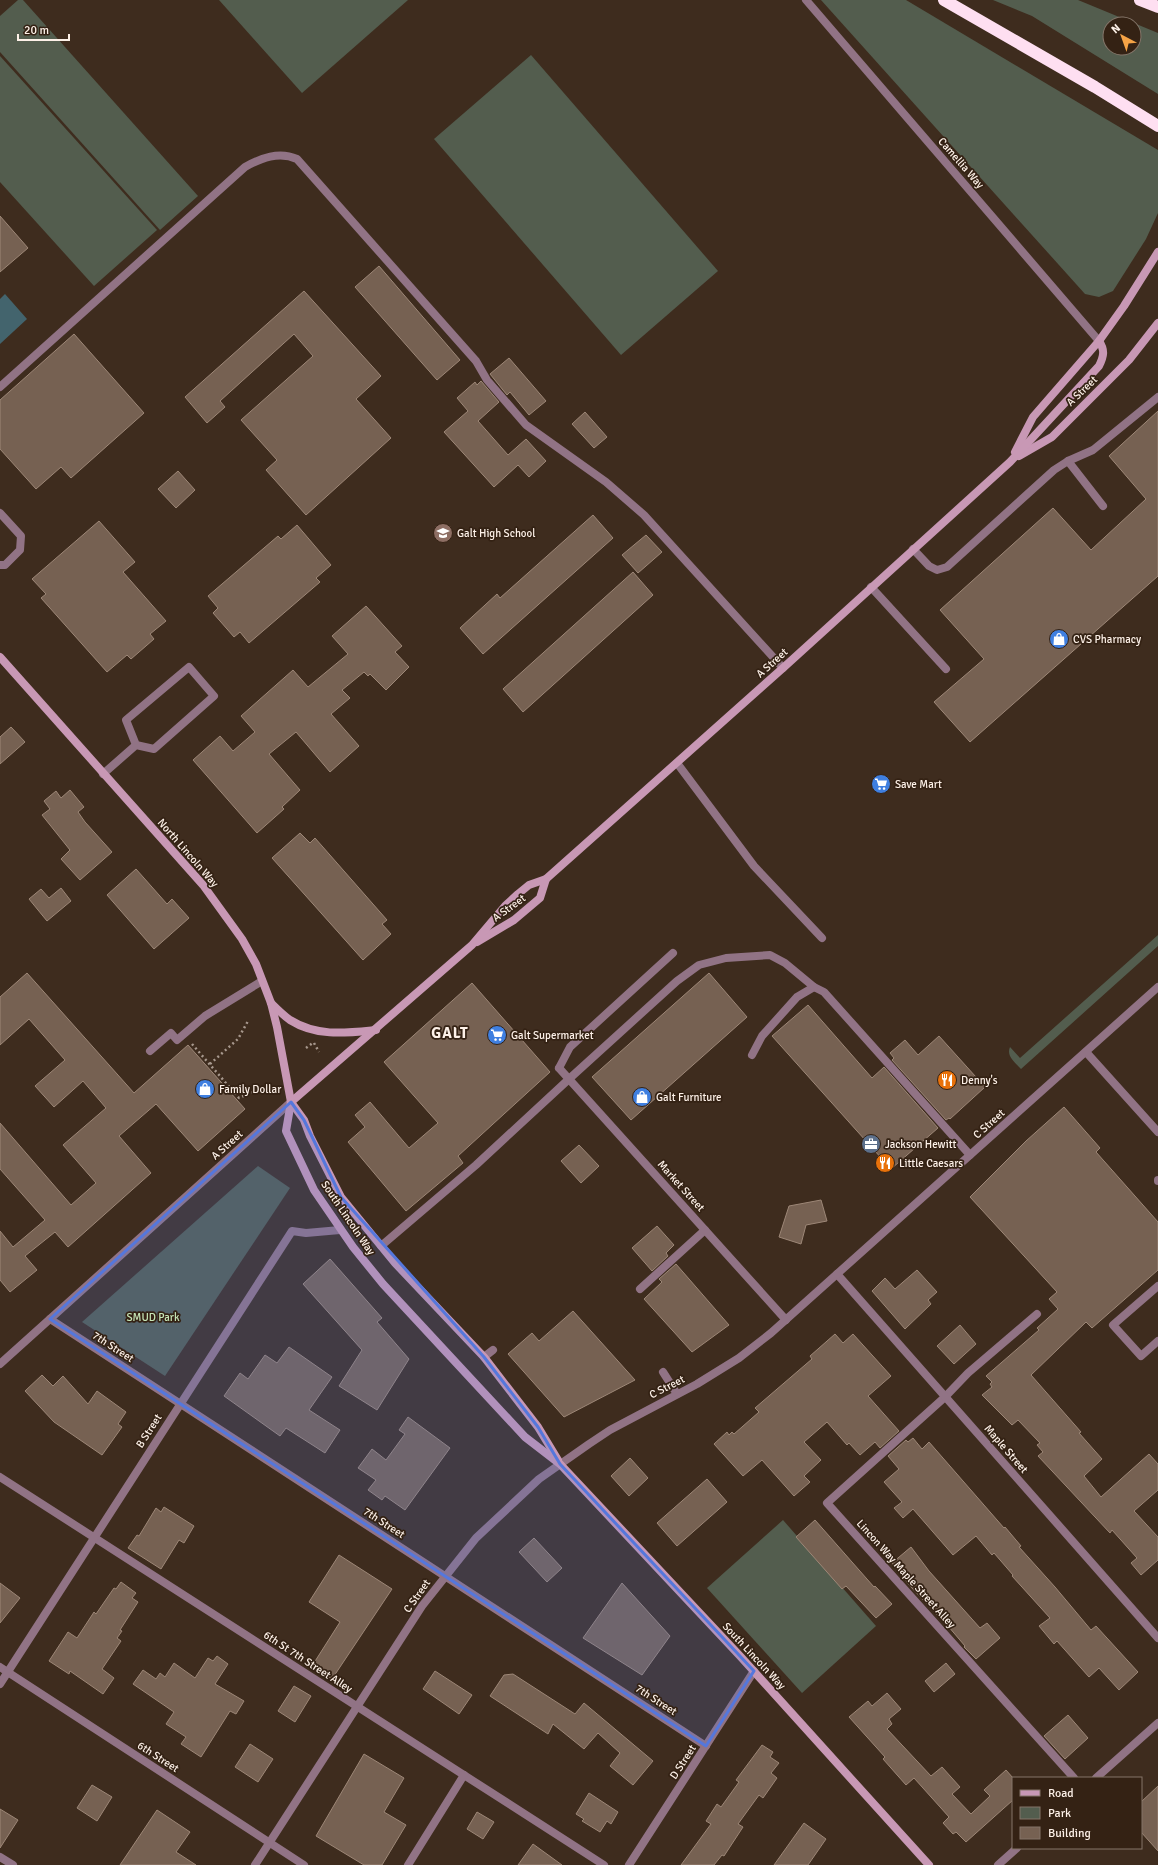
<svg xmlns="http://www.w3.org/2000/svg" width="1158" height="1865" viewBox="0 0 1158 1865" font-family="Signika,sans-serif">
<style>
.green{fill:#535d4e;fill-rule:evenodd}
.water{fill:#43646d}
.building{fill:#766152;stroke:#9d8777}
.lines{fill:none;stroke-linecap:round;stroke-linejoin:round}
.path{stroke:#a7988d;stroke-width:2.5;stroke-dasharray:2 3;stroke-linecap:butt}
.service{stroke:#917385;stroke-width:8}
.minor{stroke:#917385;stroke-width:8}
.tertiary{stroke:#917385;stroke-width:8}
.secondary{stroke:#c898b5;stroke-width:8}
.motorway{stroke:#fedff1;stroke-width:12}
.marked{fill:#5577dc;fill-opacity:0.2;stroke:#5577dc;stroke-width:3;stroke-linejoin:round}
.labels{text-anchor:middle;dominant-baseline:central;stroke-width:3.5;stroke-linejoin:round;paint-order:stroke}
.street-label{font-size:11px;fill:#fdf1e8;stroke:#342214}
.poi-label{font-size:11px;fill:#fdf1e8;stroke:#342214;text-anchor:start}
.park-label{font-size:11px;fill:#c7e7b8;stroke:#342214}
.district-label{font-size:15px;font-weight:bold;letter-spacing:1px;fill:#fdf1e8;stroke:#342214}
</style>
<rect width="100%" height="100%" fill="#3e2c1e"/>
<g class="green">
<polygon points="18,0 23,0 198,196 160,230 0,52 0,16"/>
<polygon points="219,0 408,0 302,93"/>
<polygon points="821,0 906,0 1158,150 1158,213 1146,239 1113,291 1099,297 1085,294"/>
<path d="M993 0H1078L1158 33V94L1032 16ZM1110 24H1134V48H1110Z"/>
<polygon points="531,55 718,271 621,355 434,139"/>
<polygon points="0,56 157,230 94,286 0,182"/>
<path d="M1158 935V946L1021 1069C1015 1062 1006 1056 1010 1047L1020 1058Z"/>
<polygon points="258,1166 290,1188 165,1376 82,1322"/>
<polygon points="783,1520 876,1626 802,1693 707,1588"/>
</g>
<polygon class="water" points="5,294 27,319 0,344 0,299"/>
<g class="building">
<polygon points="0,216 28,248 0,272"/>
<polygon points="379,266 460,360 437,380 355,287"/>
<polygon points="304,291 381,376 356,399 391,438 306,515 266,470 277,460 241,420 313,356 294,334 220,401 225,407 207,423 185,397"/>
<polygon points="74,334 144,413 71,478 61,467 36,489 0,449 0,400"/>
<polygon points="509,358 546,401 529,415 510,392 507,395 490,374"/>
<polygon points="481,381 499,402 478,421 508,455 526,439 546,461 529,477 518,465 494,487 444,432 468,411 457,398 475,382 477,385"/>
<polygon points="1158,411 1158,576 970,742 934,702 984,659 940,610 1053,508 1091,550 1146,499 1109,456"/>
<polygon points="585,412 607,437 594,448 572,424"/>
<polygon points="178,471 195,490 176,508 158,489"/>
<polygon points="593,515 613,538 483,654 460,628 497,594 500,598"/>
<polygon points="99,521 135,562 123,572 166,621 150,634 154,639 131,659 127,655 107,672 41,598 46,594 32,579"/>
<polygon points="297,525 331,565 316,578 320,582 249,643 240,632 234,637 213,613 218,608 208,596 278,536 281,539"/>
<polygon points="646,535 662,552 638,573 622,555"/>
<polygon points="633,572 653,595 523,712 503,689"/>
<polygon points="366,606 402,646 395,652 409,667 386,690 370,674 368,676 364,672 342,690 350,698 331,714 359,746 330,772 296,732 269,754 300,790 282,807 284,809 257,833 193,760 220,736 233,751 255,732 241,716 293,670 308,687 348,654 332,636"/>
<polygon points="11,727 25,742 0,764 0,737"/>
<polygon points="70,790 84,807 78,812 85,822 112,852 80,880 61,859 70,850 42,815 50,809 44,801 56,791 61,798"/>
<polygon points="300,833 310,843 315,838 387,920 382,924 391,934 363,960 272,858"/>
<polygon points="136,869 167,904 172,899 189,918 154,949 107,895"/>
<polygon points="61,888 71,901 47,921 29,899 41,889 49,898"/>
<polygon points="27,973 134,1093 188,1045 245,1109 198,1151 156,1104 119,1136 151,1173 68,1247 55,1232 25,1256 37,1270 10,1292 0,1280 0,1231 13,1247 45,1220 0,1169 0,1123 71,1205 96,1183 63,1145 106,1108 83,1081 54,1107 35,1086 65,1060 29,1019 0,1045 0,997"/>
<polygon points="709,973 747,1017 631,1120 592,1077"/>
<polygon points="472,983 550,1072 458,1156 463,1163 406,1211 348,1142 365,1127 355,1115 370,1102 409,1148 438,1123 384,1062"/>
<polygon points="808,1005 872,1078 884,1067 938,1128 891,1169 772,1036"/>
<polygon points="939,1036 985,1087 950,1119 949,1118 946,1120 892,1060 894,1058 890,1053 905,1040 918,1055"/>
<polygon points="1064,1107 1100,1148 1096,1152 1158,1222 1158,1270 1092,1328 1086,1322 1031,1375 1081,1432 1079,1433 1102,1459 1084,1476 1101,1497 1149,1454 1158,1464 1158,1490 1134,1511 1158,1537 1158,1560 1141,1575 1131,1563 1137,1558 1112,1530 1110,1533 1038,1456 1043,1452 1037,1445 1040,1443 1018,1420 1012,1425 982,1395 992,1387 990,1384 992,1382 986,1376 1039,1330 1037,1328 1058,1309 1049,1299 1057,1292 970,1197 1026,1141"/>
<polygon points="579,1145 599,1166 581,1183 561,1161"/>
<polygon points="821,1200 827,1221 806,1225 801,1244 779,1237 789,1206"/>
<polygon points="657,1226 674,1245 666,1253 668,1256 652,1271 632,1248"/>
<polygon points="330,1259 382,1318 377,1322 409,1359 377,1410 339,1386 362,1350 303,1284"/>
<polygon points="676,1264 729,1325 692,1352 644,1299 662,1282 659,1279"/>
<polygon points="917,1270 937,1292 928,1300 931,1304 905,1329 872,1291 885,1278 895,1289"/>
<polygon points="573,1311 635,1380 564,1417 508,1354 532,1333 539,1341"/>
<polygon points="960,1325 976,1344 954,1364 937,1346"/>
<polygon points="835,1334 843,1343 853,1334 891,1376 868,1396 899,1431 880,1448 875,1442 860,1455 849,1443 847,1445 827,1422 804,1442 821,1460 804,1476 810,1482 794,1496 762,1460 743,1476 714,1444 727,1432 729,1435 732,1432 734,1434 759,1412 755,1408 812,1359 810,1356"/>
<polygon points="289,1347 332,1377 309,1410 340,1430 325,1453 286,1428 280,1436 224,1396 240,1373 248,1379 265,1355 277,1363"/>
<polygon points="42,1375 53,1386 63,1376 88,1404 97,1391 126,1412 118,1424 122,1427 102,1455 54,1422 25,1391"/>
<polygon points="408,1417 450,1448 405,1510 385,1496 382,1500 368,1490 376,1480 358,1468 372,1449 386,1460 405,1434 399,1430"/>
<polygon points="913,1438 922,1449 929,1442 1004,1528 1005,1527 1021,1546 1019,1547 1055,1587 1091,1630 1096,1626 1138,1672 1119,1690 1099,1668 1089,1677 1057,1641 1054,1644 1039,1626 1050,1618 1012,1576 1013,1575 994,1553 992,1555 976,1536 953,1555 913,1509 903,1518 894,1508 902,1502 884,1482 899,1469 888,1456 906,1440 908,1442"/>
<polygon points="630,1458 648,1478 629,1496 611,1476"/>
<polygon points="707,1479 727,1502 677,1546 657,1523"/>
<polygon points="164,1507 194,1526 184,1543 179,1540 161,1569 128,1548 137,1535 139,1536 156,1508 161,1512"/>
<polygon points="815,1520 874,1587 875,1586 892,1604 876,1618 846,1586 842,1589 796,1537"/>
<polygon points="534,1538 562,1568 547,1582 519,1552"/>
<polygon points="911,1547 929,1571 980,1628 987,1623 1000,1638 976,1659 964,1647 965,1646 948,1626 910,1586 892,1563"/>
<polygon points="339,1555 392,1589 332,1679 312,1666 340,1622 309,1602"/>
<polygon points="121,1582 136,1593 132,1598 138,1602 120,1630 122,1631 117,1638 121,1641 102,1669 114,1678 103,1694 70,1671 69,1674 49,1661 68,1632 77,1638 94,1612 96,1614 114,1588 116,1589"/>
<polygon points="0,1583 20,1598 0,1623"/>
<polygon points="622,1583 670,1636 642,1675 583,1638"/>
<polygon points="217,1656 228,1664 215,1684 244,1701 236,1714 230,1711 201,1757 181,1744 186,1737 166,1724 174,1712 133,1684 143,1670 156,1679 160,1673 165,1677 174,1663 195,1678 208,1658 213,1661"/>
<polygon points="946,1663 955,1674 934,1692 925,1681"/>
<polygon points="435,1671 472,1695 459,1714 423,1689"/>
<polygon points="513,1674 575,1714 584,1703 653,1761 633,1785 610,1766 620,1753 598,1733 584,1749 553,1724 548,1734 490,1696 504,1675"/>
<polygon points="294,1686 311,1696 295,1722 278,1711"/>
<polygon points="887,1693 901,1709 889,1719 892,1724 887,1729 931,1776 942,1767 960,1787 952,1794 971,1814 990,1796 984,1790 1006,1770 1013,1778 1013,1800 966,1842 956,1832 953,1834 943,1823 949,1817 914,1778 906,1785 883,1759 885,1757 849,1717 868,1701 872,1706"/>
<polygon points="1068,1715 1088,1738 1065,1759 1044,1736"/>
<polygon points="250,1744 273,1759 258,1782 235,1767"/>
<polygon points="762,1745 773,1752 770,1757 779,1763 771,1773 777,1778 763,1798 759,1795 738,1824 743,1827 724,1856 722,1855 714,1865 681,1865 711,1824 706,1821 717,1804 721,1807 739,1782 736,1780"/>
<polygon points="364,1754 404,1778 384,1812 406,1825 382,1865 364,1865 316,1836"/>
<polygon points="92,1785 112,1797 97,1821 77,1808"/>
<polygon points="1158,1786 1158,1851 1141,1832 1141,1802"/>
<polygon points="589,1793 618,1812 611,1824 607,1821 600,1832 582,1821 584,1819 576,1814"/>
<polygon points="0,1809 18,1820 0,1848"/>
<polygon points="157,1810 190,1832 176,1852 196,1865 120,1865"/>
<polygon points="477,1812 494,1822 483,1839 467,1829"/>
<polygon points="804,1823 826,1839 808,1865 774,1865"/>
<polygon points="533,1844 562,1865 518,1865"/>
</g>
<g class="lines">
<g class="path">
<polyline points="314,1043 319,1052"/>
<polyline points="192,1044 239,1098 258,1090"/>
<polyline points="306,1048 314,1042"/>
<polyline points="210,1064 238,1039 248,1021"/>
</g>
<g class="service">
<path d="M0 387 245 167C261 158 279 151 297 159L476 361 487 380 526 425 606 482 644 515 783 668"/>
<polyline points="1068,461 1103,506"/>
<polyline points="0,513 21,536 20,550 5,565 0,565"/>
<polyline points="913,549 929,566 937,570 947,567 1054,470 1068,461 1093,450 1158,397"/>
<polyline points="871,587 946,669"/>
<polyline points="677,763 754,866 822,938"/>
<polyline points="103,774 136,745 154,749 214,696 189,667 126,720 136,745"/>
<polyline points="150,1051 171,1033 177,1040 205,1016 262,981"/>
<polyline points="1086,1052 1158,1132"/>
<polyline points="752,1055 762,1036 797,997 814,987 824,992 970,1155"/>
<polyline points="559,1068 570,1047 673,953"/>
<polyline points="1158,1180 1158,1181"/>
<polyline points="381,1246 476,1165 569,1079 677,981 699,965 726,958 770,955 785,963 814,987"/>
<polyline points="1158,1286 1113,1325 1141,1356 1158,1341"/>
<polyline points="640,1289 705,1230"/>
<polyline points="1037,1314 968,1373 945,1397 827,1503 1074,1778"/>
<polyline points="484,1357 493,1350"/>
<polyline points="663,1372 677,1394"/>
<polyline points="0,1477 604,1865"/>
<polyline points="0,1857 13,1865"/>
<polyline points="408,1865 464,1775"/>
</g>
<g class="minor">
<polyline points="806,0 1099,341"/>
<polyline points="559,1068 786,1320"/>
<polyline points="837,1274 1158,1638"/>
<polyline points="50,1319 706,1746"/>
<polyline points="0,1667 304,1865"/>
<polyline points="0,1684 292,1231 306,1233 340,1230"/>
<polyline points="1096,1778 1158,1723"/>
<polyline points="629,1865 754,1671"/>
<polyline points="998,1865 1017,1848"/>
</g>
<g class="tertiary">
<polyline points="0,1364 291,1102"/>
<polyline points="255,1865 422,1606 476,1538 539,1479 589,1444 610,1430 697,1384 739,1358 771,1333 1158,987"/>
</g>
<g class="secondary">
<polyline points="1015,452 1033,417 1099,341 1124,306 1158,252"/>
<polyline points="1019,456 1052,437 1129,360 1158,323"/>
<polyline points="0,657 203,885 242,939 256,964 271,1003 277,1027 291,1102 286,1131 314,1190 353,1247 383,1284 525,1437 560,1464 740,1656 929,1865"/>
<polyline points="477,942 514,920 540,898 546,879"/>
<path d="M271 1003C277 1009 283 1015 290 1020 317 1037 346 1033 376 1030"/>
<path d="M291 1102 472 945 505 906 518 894 529 885 546 879 783 668 1010 462 1099 366C1104 356 1105 350 1099 341"/>
<polyline points="291,1102 304,1120 310,1136 341,1197 395,1263 484,1357 538,1427 558,1460"/>
</g>
<g class="motorway">
<polyline points="944,0 1095,87 1158,126"/>
<polyline points="1140,0 1158,7"/>
</g>
</g>
<path class="marked" d="M291 1102 304 1120 341 1197 484 1357 538 1427 560 1464 754 1671 706 1746 50 1319Z"/>
<defs>
<g id="school-disc" transform="scale(1)"><circle r="9.5" fill="#8d6e63" stroke="#342214"/><path d="M0-5L7-2L0 1L-7-2ZM-4 1L0 2.5L4 1V4Q0 6-4 4Z" fill="#fff"/></g>
<g id="shop-disc" transform="scale(1)"><circle r="9.5" fill="#3f7fe0" stroke="#342214"/><path d="M-5-2.5h2.3a2.7 3.5 0 0 1 5.4 0H5L5.5 6h-11ZM-1.5-2.5h3a1.5 2.3 0 0 0-3 0Z" fill="#fff"/></g>
<g id="supermarket-disc" transform="scale(1)"><circle r="9.5" fill="#3f7fe0" stroke="#342214"/><path d="M-6-5.5h2.5l.6 2H6L4.5 2H-2.5L-4.4-4H-6ZM-1.5 3.2a1.3 1.3 0 1 0 .1 0ZM3 3.2a1.3 1.3 0 1 0 .1 0Z" fill="#fff"/></g>
<g id="restaurant-disc" transform="scale(1)"><circle r="9.5" fill="#e8710a" stroke="#342214"/><path d="M-5-6h1v4h1v-4h1v4h1v-4h1v5L-1.5 .5V6h-2V.5L-5-1ZM5-6V6H3V1.5H1.5Q1.5-4 5-6Z" fill="#fff"/></g>
<g id="office-disc" transform="scale(1)"><circle r="9.5" fill="#5c6f8a" stroke="#342214"/><path d="M-6-3h4V-5.5h4V-3h4V5H-6ZM-1-4.5V-3h2v-1.5ZM-6 0V1H6V0Z" fill="#fff"/></g>
</defs>
<g fill-rule="evenodd">
<use href="#school-disc" x="443" y="533"/>
<use href="#shop-disc" x="1059" y="639"/>
<use href="#supermarket-disc" x="881" y="784"/>
<use href="#supermarket-disc" x="497" y="1035"/>
<use href="#restaurant-disc" x="947" y="1080"/>
<use href="#shop-disc" x="205" y="1089"/>
<use href="#shop-disc" x="642" y="1097"/>
<use href="#office-disc" x="871" y="1144"/>
<use href="#restaurant-disc" x="885" y="1163"/>
</g>
<g class="labels">
<g class="street-label">
<text transform="translate(961 163) rotate(49)">Camellia Way</text>
<text transform="translate(1082 391) rotate(-44)">A Street</text>
<text transform="translate(772 663) rotate(-42)">A Street</text>
<text transform="translate(188 853) rotate(49)">North Lincoln Way</text>
<text transform="translate(509 908) rotate(-36)">A Street</text>
<text transform="translate(989 1124) rotate(-42)">C Street</text>
<text transform="translate(227 1145) rotate(-42)">A Street</text>
<text transform="translate(681 1186) rotate(48)">Market Street</text>
<text transform="translate(348 1218) rotate(56)">South Lincoln Way</text>
<text transform="translate(113 1347) rotate(33)">7th Street</text>
<text transform="translate(667 1387) rotate(-27)">C Street</text>
<text transform="translate(149 1431) rotate(-57)">B Street</text>
<text transform="translate(1006 1449) rotate(49)">Maple Street</text>
<text transform="translate(384 1523) rotate(33)">7th Street</text>
<text transform="translate(906 1574) rotate(48)">Lincon Way Maple Street Alley</text>
<text transform="translate(417 1596) rotate(-55)">C Street</text>
<text transform="translate(754 1656) rotate(47)">South Lincoln Way</text>
<text transform="translate(308 1662) rotate(33)">6th St 7th Street Alley</text>
<text transform="translate(656 1700) rotate(33)">7th Street</text>
<text transform="translate(158 1757) rotate(33)">6th Street</text>
<text transform="translate(683 1762) rotate(-57)">D Street</text>
</g>
<g class="poi-label">
<text x="457" y="533">Galt High School</text>
<text x="1073" y="639">CVS Pharmacy</text>
<text x="895" y="784">Save Mart</text>
<text x="511" y="1035">Galt Supermarket</text>
<text x="961" y="1080">Denny's</text>
<text x="219" y="1089">Family Dollar</text>
<text x="656" y="1097">Galt Furniture</text>
<text x="885" y="1144">Jackson Hewitt</text>
<text x="899" y="1163">Little Caesars</text>
</g>
<g class="park-label">
<text x="153" y="1317">SMUD Park</text>
</g>
<g class="district-label">
<text x="450" y="1033">GALT</text>
</g>
</g>
<rect x="1012" y="1777" width="130" height="72" fill="#342214" stroke="#847569"/>
<rect x="1020" y="1790" width="20" height="6" fill="#c898b5" stroke="#847569"/>
<text x="1048" y="1797" font-size="12" fill="#fdf1e8">Road</text>
<rect x="1020" y="1807" width="20" height="12" fill="#535d4e" stroke="#847569"/>
<text x="1048" y="1817" font-size="12" fill="#fdf1e8">Park</text>
<rect x="1020" y="1827" width="20" height="12" fill="#766152" stroke="#847569"/>
<text x="1048" y="1837" font-size="12" fill="#fdf1e8">Building</text>
<g transform="translate(1122 36) rotate(319)"><circle r="19" fill="#342214" stroke="#847569"/>
<path d="M0-3L7 15L0 10L-7 15Z" fill="#f5a346"/>
<text y="-6" font-size="11" font-weight="bold" text-anchor="middle" fill="#fdf1e8">N</text>
</g>
<path d="M18 34v6h51v-6" fill="none" stroke="#fdf1e8" stroke-width="2"/>
<text x="24" y="34" font-size="12" fill="#fdf1e8" stroke="#342214" stroke-width="3" paint-order="stroke">20 m</text>
</svg>
